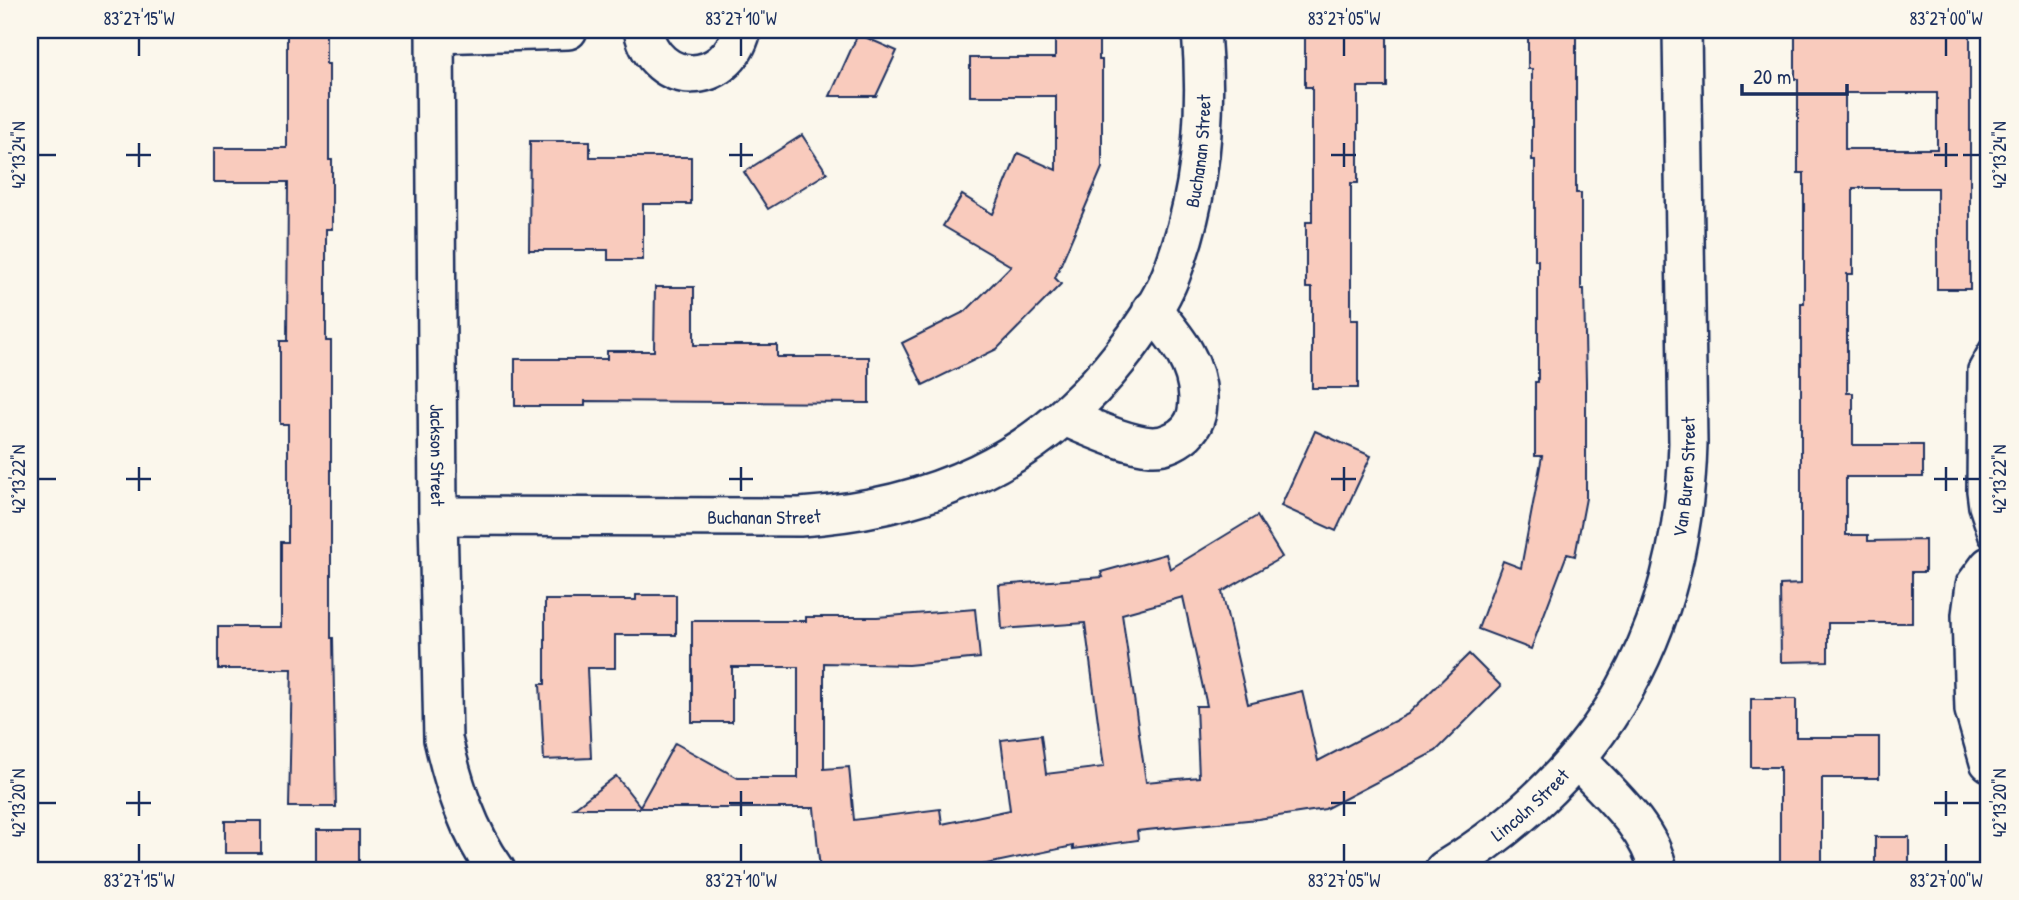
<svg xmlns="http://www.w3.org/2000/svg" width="2019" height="900" viewBox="0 0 2019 900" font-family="'Patrick Hand',sans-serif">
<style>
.building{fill:#f9cbbd;stroke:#1b2f5e;stroke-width:2;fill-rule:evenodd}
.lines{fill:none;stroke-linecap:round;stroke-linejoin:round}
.lane-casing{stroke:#1b2f5e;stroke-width:24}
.street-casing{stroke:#1b2f5e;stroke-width:42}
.lane{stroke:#fbf7ec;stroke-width:19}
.street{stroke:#fbf7ec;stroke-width:37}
.ticks{fill:none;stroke:#1b2f5e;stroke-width:2.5}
.labels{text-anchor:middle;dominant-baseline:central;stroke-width:5;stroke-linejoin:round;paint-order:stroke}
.street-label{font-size:19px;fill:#1b2f5e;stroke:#fbf7ec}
.neatline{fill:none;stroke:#1b2f5e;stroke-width:2.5}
.ticks-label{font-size:18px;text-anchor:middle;fill:#1b2f5e}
</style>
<rect width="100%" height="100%" fill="#fbf7ec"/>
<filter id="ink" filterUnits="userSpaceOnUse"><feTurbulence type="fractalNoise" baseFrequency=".0143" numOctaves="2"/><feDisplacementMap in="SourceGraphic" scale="14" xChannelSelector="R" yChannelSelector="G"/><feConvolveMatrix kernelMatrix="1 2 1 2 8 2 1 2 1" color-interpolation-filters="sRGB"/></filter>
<g filter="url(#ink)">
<g class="building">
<polygon points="287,30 326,30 326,64 329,64 329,160 332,160 332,229 326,229 326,341 331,341 331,638 333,638 336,807 289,807 292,669 218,669 218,627 281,627 281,542 288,542 288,424 280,424 280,341 287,341 288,182 214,182 214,148 287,148"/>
<polygon points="1055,30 1099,30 1099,60 1102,60 1102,168 1055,278 1061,284 997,349 923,385 902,343 966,311 1011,266 943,226 962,195 993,214 1018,153 1056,170 1056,96 970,96 970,58 1055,58"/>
<polygon points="1305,30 1387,30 1387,87 1358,87 1358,183 1351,183 1351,320 1358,320 1358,388 1312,388 1312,288 1306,288 1306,222 1312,222 1312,87 1305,87"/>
<polygon points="1528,30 1576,30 1576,193 1581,193 1581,289 1584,289 1586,382 1586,498 1575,556 1567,554 1531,649 1478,629 1503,561 1521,568 1542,456 1535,456 1535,382 1538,382 1538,260 1535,260 1535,160 1532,160 1532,69 1528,69"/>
<path d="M1795 30H1970V289H1937V188H1853V274H1847V393H1853V445H1923V477H1846V535H1868V541L1925 540V572H1912V623H1828V661L1781 662 1780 585 1801 584V303H1804V173H1798V79H1795ZM1845 93H1937V149H1845Z"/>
<polygon points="858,34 897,51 876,96 830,96"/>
<polygon points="802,135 827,173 768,209 744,172"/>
<polygon points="530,141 590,141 590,157 691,157 691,204 643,204 643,260 608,260 608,250 529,250"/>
<polygon points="655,287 694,287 694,345 777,345 777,357 869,357 869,403 585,401 585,406 515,406 515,359 607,359 607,351 654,351"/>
<polygon points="1315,431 1371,456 1336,531 1281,506"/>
<path d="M1257 516 1282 557 1222 592 1248 704 1302 691 1318 761 1408 714 1469 654 1501 686 1436 751 1325 809 1258 819 1137 831 1138 840 1073 849V846L958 870H820L814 808H574L616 776 640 806 675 743 738 778H798V667H732V722H692V621H806V617H877L975 609 980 658 908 665 824 663V769L849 767 854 820 940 809 942 824 1010 810 1001 740 1041 735 1046 774 1104 767 1085 623 1002 629 999 585 1103 577 1101 572 1166 554 1170 569ZM1183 597 1207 706H1196L1199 777 1146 782 1122 614Z"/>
<polygon points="636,595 676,595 676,635 615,635 615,668 587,668 591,758 544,760 540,684 545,684 545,600 636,600"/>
<polygon points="1751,699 1796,699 1796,737 1879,737 1879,778 1822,778 1822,864 1780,864 1780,767 1751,767"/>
<rect x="225" y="821" width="36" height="32"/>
<rect x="316" y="830" width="43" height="40"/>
<rect x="1875" y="837" width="34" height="33"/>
</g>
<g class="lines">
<g class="lane-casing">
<polyline id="lane" points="1989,349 1978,369 1977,491 1979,507 1989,537"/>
</g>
<g class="street-casing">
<g id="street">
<path id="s1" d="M435 30 438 516 443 739C454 786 468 831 496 870"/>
<path d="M643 30C656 89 727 88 742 30"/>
<polyline points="435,34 568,30"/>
<path d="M1064 417C1090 427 1124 444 1151 446 1165 447 1181 439 1189 429 1197 420 1198 409 1198 398 1197 361 1175 337 1152 309"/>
<path id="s2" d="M438 516 800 517C931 508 1038 462 1121 356 1138 335 1161 301 1171 275 1201 198 1208 112 1201 30"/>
<polyline points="1989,566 1975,585 1971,615 1974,710 1989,762"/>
<path d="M1577 759C1607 792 1649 826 1658 870"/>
<path id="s3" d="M1444 870C1605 772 1683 629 1688 443L1682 30"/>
</g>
</g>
<use href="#lane" class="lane"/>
<use href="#street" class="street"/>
</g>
</g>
<path class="ticks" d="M139 38V56M741 38V56M1344 38V56M1946 38V56M139 143V167M741 143V167M1344 143V167M1946 143V167M38 155H56M126 155H151M729 155H753M1331 155H1356M1934 155H1958M1963 155H1980M139 467V491M741 467V491M1344 467V491M1946 467V491M38 479H56M126 479H151M729 479H753M1331 479H1356M1934 479H1958M1963 479H1980M139 791V816M741 791V816M1344 791V816M1946 791V816M38 803H56M126 803H151M729 803H753M1331 803H1356M1934 803H1958M1963 803H1980M139 844V862M741 844V862M1344 844V862M1946 844V862"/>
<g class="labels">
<g class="street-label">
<text stroke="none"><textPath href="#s2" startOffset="956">Buchanan Street</textPath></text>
<text stroke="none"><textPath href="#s1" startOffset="425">Jackson Street</textPath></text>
<text stroke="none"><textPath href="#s3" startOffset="481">Van Buren Street</textPath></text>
<text stroke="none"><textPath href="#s2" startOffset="326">Buchanan Street</textPath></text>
<text stroke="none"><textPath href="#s3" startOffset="108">Lincoln Street</textPath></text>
</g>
</g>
<rect width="2019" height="900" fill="none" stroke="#fbf7ec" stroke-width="77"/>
<path d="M1742 84v10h105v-10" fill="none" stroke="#1b2f5e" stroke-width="3.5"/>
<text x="1753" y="84" font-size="21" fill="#1b2f5e" stroke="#fbf7ec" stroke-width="5" paint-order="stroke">20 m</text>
<rect x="38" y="38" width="1942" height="824" class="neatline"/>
<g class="ticks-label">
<text x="139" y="25">83°27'15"W</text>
<text x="741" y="25">83°27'10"W</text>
<text x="1344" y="25">83°27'05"W</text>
<text x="1946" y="25">83°27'00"W</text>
<text transform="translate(19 155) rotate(-90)" y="6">42°13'24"N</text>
<text transform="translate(2000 155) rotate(-90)" y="6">42°13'24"N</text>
<text transform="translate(19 479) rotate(-90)" y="6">42°13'22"N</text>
<text transform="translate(2000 479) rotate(-90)" y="6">42°13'22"N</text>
<text transform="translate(19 803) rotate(-90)" y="6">42°13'20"N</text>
<text transform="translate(2000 803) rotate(-90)" y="6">42°13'20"N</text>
<text x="139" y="887">83°27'15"W</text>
<text x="741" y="887">83°27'10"W</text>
<text x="1344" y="887">83°27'05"W</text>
<text x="1946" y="887">83°27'00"W</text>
</g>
</svg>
